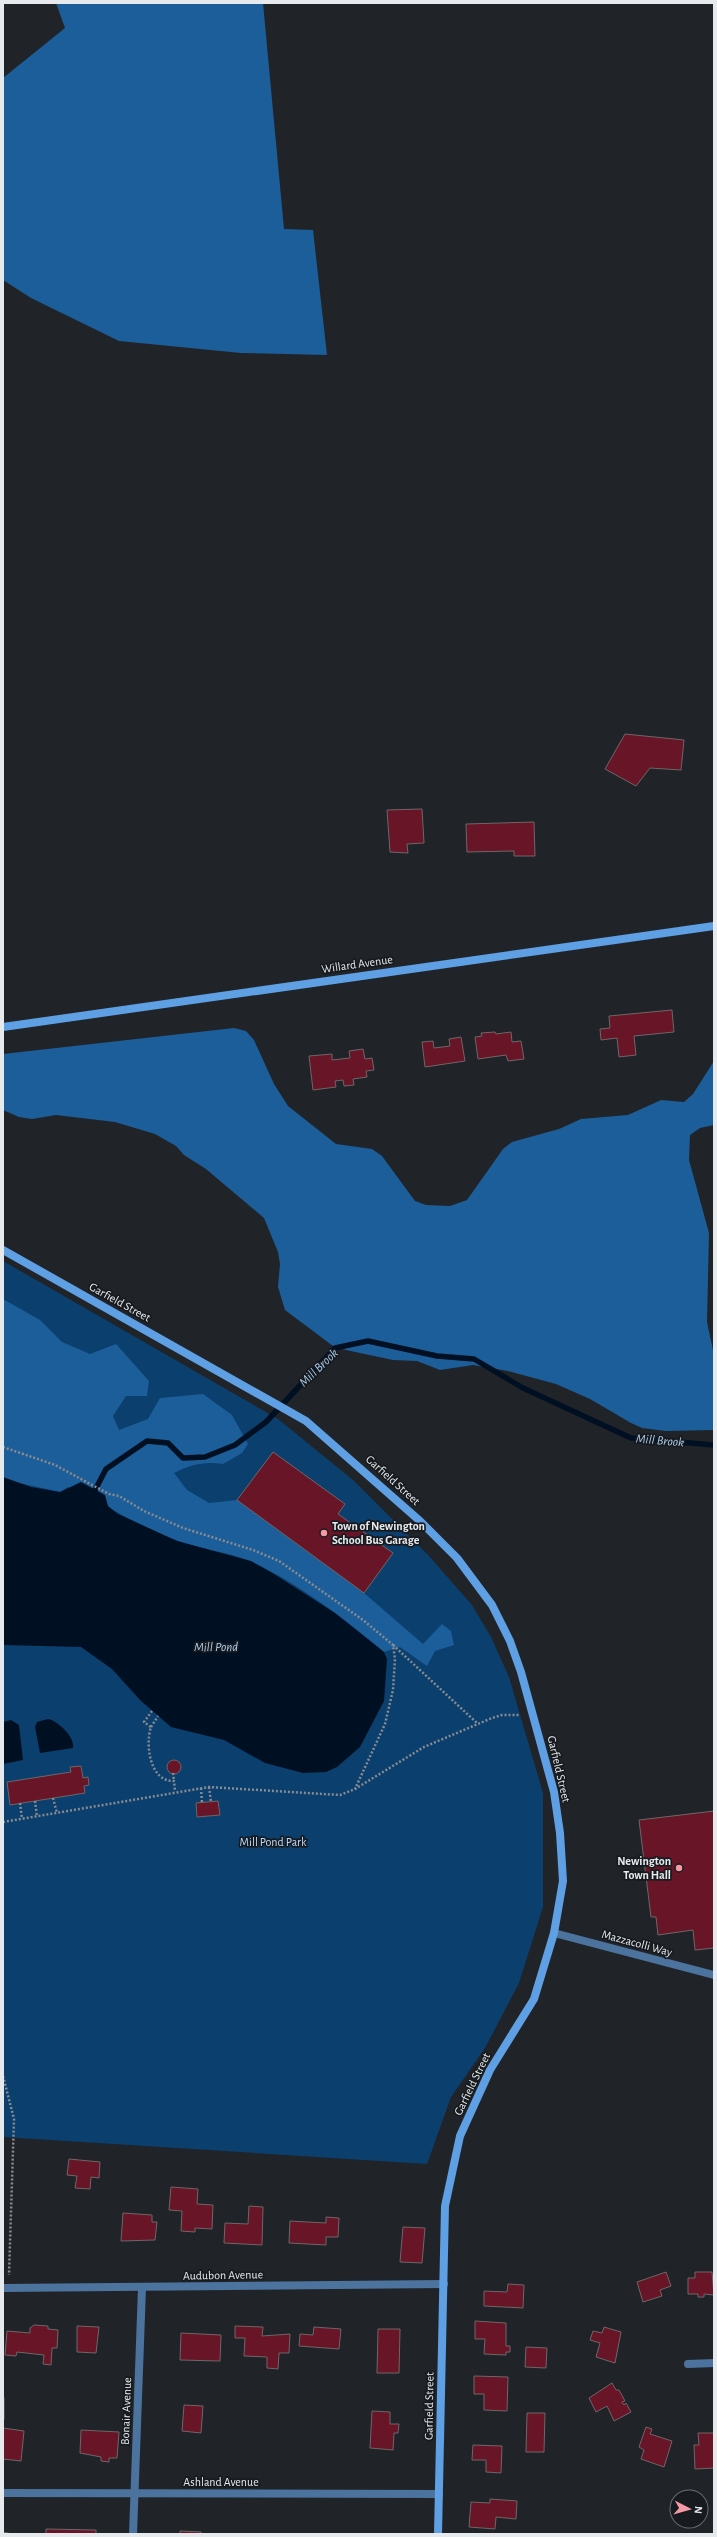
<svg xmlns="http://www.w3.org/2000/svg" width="717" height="2537" viewBox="0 0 717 2537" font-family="'Alegreya Sans',sans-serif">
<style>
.green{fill:#0b3f6e}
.forest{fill:#1c5e9a}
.water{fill:#001023}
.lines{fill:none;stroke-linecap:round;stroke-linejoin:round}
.stream{stroke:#001023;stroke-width:5.5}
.building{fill:#691528;stroke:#6e6667}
.path{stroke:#888b8f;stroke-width:2.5;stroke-dasharray:2 2;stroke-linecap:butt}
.street{stroke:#4b739d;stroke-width:8}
.secondary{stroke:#5ea0e3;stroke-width:8}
.poi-dot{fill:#f49aa4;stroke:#171b1f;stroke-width:1.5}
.labels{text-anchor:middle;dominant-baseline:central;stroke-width:3.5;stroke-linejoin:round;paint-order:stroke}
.street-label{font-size:12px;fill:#e7eaed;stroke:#171b1f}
.poi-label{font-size:12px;font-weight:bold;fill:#e7eaed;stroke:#171b1f;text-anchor:start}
.park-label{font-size:12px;fill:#bcdcfe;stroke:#171b1f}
.water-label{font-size:13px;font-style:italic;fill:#adcdef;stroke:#171b1f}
</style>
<rect width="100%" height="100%" fill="#202428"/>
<polygon class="green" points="3,1261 278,1419 353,1480 429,1556 472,1605 491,1637 509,1677 543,1793 543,1907 519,1983 485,2048 451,2097 427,2164 3,2137"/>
<g class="forest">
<polygon points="56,3 263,3 284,229 313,230 327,355 241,353 119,341 31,298 3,280 3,78 65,28"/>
<polygon points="234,1028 246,1031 254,1040 274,1084 288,1106 336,1144 372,1149 382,1156 415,1201 426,1205 450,1206 467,1200 503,1149 512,1142 559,1129 581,1119 628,1115 661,1100 684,1102 693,1094 714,1061 714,1125 700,1128 690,1135 689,1160 709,1233 707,1322 714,1355 714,1430 666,1431 642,1428 631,1423 590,1399 556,1384 508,1371 473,1365 440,1370 417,1361 393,1360 346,1350 333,1346 285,1310 278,1287 280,1264 278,1252 264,1218 206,1169 184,1155 176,1146 155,1134 115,1122 56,1115 32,1119 19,1117 3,1110 3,1054"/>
<path d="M3 1299 40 1320 62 1342 90 1354 116 1344 149 1381 147 1396H126L113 1416 119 1430 148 1419 160 1398 203 1394 232 1415 248 1444 242 1453 223 1464C205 1461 191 1464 174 1473L187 1490 209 1503 237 1500 364 1593 423 1644 442 1624 451 1631 454 1645 435 1651 427 1666 400 1647 384 1652C348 1621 295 1581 252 1562 230 1552 198 1549 176 1540 138 1526 104 1504 68 1487L60 1492 6 1480 3 1477Z"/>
</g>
<g class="water">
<polygon points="3,1477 31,1487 60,1492 81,1482 105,1495 108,1506 118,1514 177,1541 251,1561 274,1574 335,1613 384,1652 387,1659 384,1701 360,1747 337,1767 326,1772 303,1773 265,1763 224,1740 171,1727 140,1700 112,1669 81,1647 3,1645"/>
<path d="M48 1719C58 1721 75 1737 73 1748L40 1753 35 1727 37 1722Z"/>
<polygon points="11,1720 19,1725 23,1760 3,1764 3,1722"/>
</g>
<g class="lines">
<polyline class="stream" points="93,1494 106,1469 147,1441 168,1443 183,1458 205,1457 235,1445 266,1422 335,1348 368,1341 437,1356 474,1359 523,1388 631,1438 714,1445"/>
</g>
<g class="building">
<polygon points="625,734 684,740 681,770 650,768 636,786 605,769"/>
<polygon points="422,809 424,843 407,844 408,853 390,852 387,810"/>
<polygon points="534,822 535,856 514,856 514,851 467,852 466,824"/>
<polygon points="672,1010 674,1032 634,1036 636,1055 619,1057 617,1038 601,1040 600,1029 610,1028 609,1016"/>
<polygon points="495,1032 496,1034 511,1032 512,1042 521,1041 524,1059 508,1061 506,1055 478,1059 475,1037 482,1036 481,1033"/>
<polygon points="461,1037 465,1061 425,1067 422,1042 433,1041 434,1048 450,1046 449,1039"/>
<polygon points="363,1049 365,1059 372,1058 374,1070 366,1071 367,1077 353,1079 354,1085 344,1086 343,1080 335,1081 336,1087 313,1090 309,1056 332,1054 332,1060 350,1058 349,1051"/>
<polygon points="273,1452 345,1504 338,1514 393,1553 364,1593 237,1500"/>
<circle cx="174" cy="1767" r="7"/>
<polygon points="81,1766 83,1778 88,1777 89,1785 84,1786 85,1793 10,1805 7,1782 71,1772 70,1767"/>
<polygon points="218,1801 220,1815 197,1817 196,1803"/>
<polygon points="714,1811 714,1948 695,1950 693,1930 658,1935 656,1917 651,1917 639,1820"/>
<polygon points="69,2159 100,2162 99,2178 91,2177 90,2189 75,2188 77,2176 67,2175"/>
<polygon points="171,2187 198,2189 197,2204 213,2205 212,2229 195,2228 195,2232 181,2231 182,2211 169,2210"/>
<polygon points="249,2206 263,2207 262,2245 224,2243 225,2223 248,2224"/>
<polygon points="123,2213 152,2215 152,2222 157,2222 155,2240 121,2241"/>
<polygon points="326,2217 339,2218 338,2237 326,2237 326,2245 289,2243 290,2221 326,2223"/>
<polygon points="403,2227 425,2228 422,2263 400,2262"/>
<polygon points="666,2272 671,2286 660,2290 662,2296 643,2302 637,2282"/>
<polygon points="695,2272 712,2272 714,2295 704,2294 704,2297 698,2297 698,2294 688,2294 688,2278 695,2278"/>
<polygon points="508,2284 524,2285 523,2308 484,2306 484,2291 507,2292"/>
<polygon points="475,2321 506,2323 506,2346 510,2346 510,2352 506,2352 506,2355 484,2354 485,2339 475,2339"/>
<polygon points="34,2325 48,2326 48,2329 58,2330 57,2348 52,2348 51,2365 43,2364 44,2355 17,2352 16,2356 5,2355 7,2331 30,2333 30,2328"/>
<polygon points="77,2326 99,2327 96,2353 77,2352"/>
<polygon points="235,2326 263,2327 262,2336 290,2334 289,2353 279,2353 278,2369 267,2368 267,2357 244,2356 245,2338 235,2338"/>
<polygon points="314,2327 341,2329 339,2349 299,2346 300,2334 313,2335"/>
<polygon points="604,2327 621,2332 615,2363 596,2357 600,2343 590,2340 593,2331 602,2333"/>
<polygon points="378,2329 400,2329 399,2373 377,2373"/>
<polygon points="181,2333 221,2335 220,2361 180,2360"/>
<polygon points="526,2347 547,2348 546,2368 525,2367"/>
<polygon points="474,2376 508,2377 507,2411 484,2410 484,2394 474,2394"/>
<polygon points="612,2383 616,2390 619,2390 625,2401 622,2402 624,2405 626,2403 631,2412 614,2421 607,2406 596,2412 589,2398"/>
<rect x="3" y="2398" width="1" height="21"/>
<polygon points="184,2405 203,2406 201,2433 182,2431"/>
<polygon points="372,2411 390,2412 390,2424 399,2424 398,2433 394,2433 393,2450 370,2448"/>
<polygon points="527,2413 545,2413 544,2452 526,2452"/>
<polygon points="646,2427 652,2429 650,2434 672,2441 664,2467 641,2459 644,2450 639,2447"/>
<polygon points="3,2428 24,2431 21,2461 3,2459"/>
<polygon points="81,2430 119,2432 117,2458 109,2458 109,2462 101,2461 101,2457 80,2453"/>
<polygon points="698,2433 714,2433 714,2468 695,2469 694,2445 699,2445"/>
<polygon points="473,2445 502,2446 501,2473 486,2472 486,2460 472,2460"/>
<polygon points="490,2499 517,2501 516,2519 496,2517 495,2529 469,2527 471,2502 490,2503"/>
<polygon points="3,2529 3,2532 12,2534 3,2534"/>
<polygon points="46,2529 96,2530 96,2534 46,2534"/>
<polygon points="180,2531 201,2532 201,2534 180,2534"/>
</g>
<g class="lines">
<g class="path">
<polyline points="3,1447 55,1465 109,1494 119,1496 144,1511 183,1528 253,1550 279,1561 363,1620 393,1645 395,1659 393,1690 385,1724 355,1789"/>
<polyline points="393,1645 477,1723"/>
<path d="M152 1711 144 1722 151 1727C145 1745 150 1782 174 1781L175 1791"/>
<polyline points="151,1727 158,1716"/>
<polyline points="173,1773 174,1781"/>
<polyline points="209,1787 211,1802"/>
<polyline points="201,1788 202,1803"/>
<polyline points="53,1798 57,1813"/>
<polyline points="35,1801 37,1817"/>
<polyline points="20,1803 22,1819"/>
<polyline points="3,1822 209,1787 340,1795 355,1789 424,1747 492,1718 502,1715 520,1715"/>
<polyline points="3,2076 14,2119 9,2275"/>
</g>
<g class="street">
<polyline points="554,1933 714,1975"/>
<polyline points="3,2288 444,2284"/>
<polyline points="688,2364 714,2363"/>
<polyline points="3,2493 439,2494"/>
<polyline points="133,2534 142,2288"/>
</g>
<g class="secondary">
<polyline points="3,1027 714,926"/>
<polyline points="3,1250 306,1421 420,1521 457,1558 492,1605 510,1641 521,1672 554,1792 560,1833 563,1881 554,1933 534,1999 490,2070 460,2136 445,2206 438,2534"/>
</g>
</g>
<g class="poi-dot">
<circle cx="324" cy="1533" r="4"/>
<circle cx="679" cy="1868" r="4"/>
</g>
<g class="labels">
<g class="street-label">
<text transform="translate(357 964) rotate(-8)">Willard Avenue</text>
<text transform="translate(120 1302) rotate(29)">Garfield Street</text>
<text transform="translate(393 1480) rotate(42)">Garfield Street</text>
<text transform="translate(559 1769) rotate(77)">Garfield Street</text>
<text transform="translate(637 1943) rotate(15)">Mazzacolli Way</text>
<text transform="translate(472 2084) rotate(-64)">Garfield Street</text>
<text transform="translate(223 2275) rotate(-1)">Audubon Avenue</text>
<text transform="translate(429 2406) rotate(-89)">Garfield Street</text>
<text transform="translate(126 2411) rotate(-88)">Bonair Avenue</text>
<text x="221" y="2482">Ashland Avenue</text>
</g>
<g class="poi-label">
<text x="332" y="1526">Town of Newington<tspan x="332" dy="14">School Bus Garage</tspan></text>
<text x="671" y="1861" text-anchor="end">Newington<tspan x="671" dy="14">Town Hall</tspan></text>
</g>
<g class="park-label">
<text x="273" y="1842">Mill Pond Park</text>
</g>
<g class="water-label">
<text transform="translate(319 1368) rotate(-44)">Mill Brook</text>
<text transform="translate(660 1441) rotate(5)">Mill Brook</text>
<text x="216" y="1647">Mill Pond</text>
</g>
</g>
<rect width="717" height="2537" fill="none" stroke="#e7eaed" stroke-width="8"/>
<g transform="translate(689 2509) rotate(96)"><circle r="19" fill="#171b1f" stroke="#6a6e71"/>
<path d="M0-3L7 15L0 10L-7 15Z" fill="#f49aa4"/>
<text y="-6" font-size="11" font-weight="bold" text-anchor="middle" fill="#e7eaed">N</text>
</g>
</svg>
